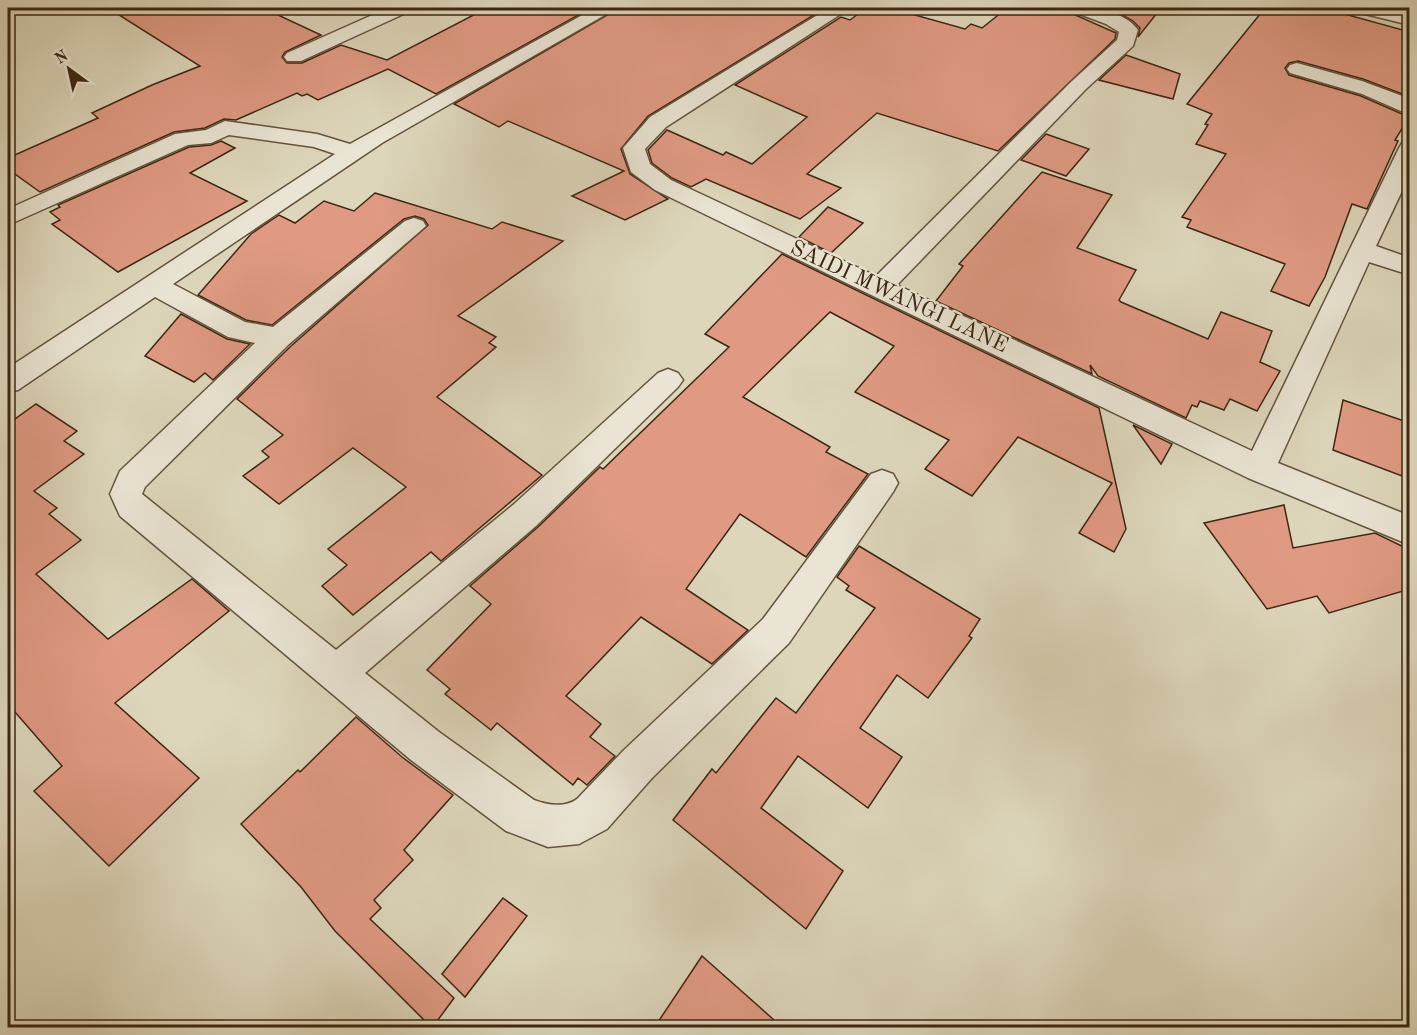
<svg xmlns="http://www.w3.org/2000/svg" width="1417" height="1035" viewBox="0 0 1417 1035" font-family="'Old Standard TT',serif">
<style>
.building{fill:#e09a83;stroke:#3d2712;stroke-width:1.5}
.lines{fill:none;stroke-linecap:round;stroke-linejoin:round}
.minor-casing{stroke:#65533c;stroke-width:3}
.minor{fill:#e9e4d3;fill-rule:evenodd}
.labels{text-anchor:middle;dominant-baseline:central;stroke-width:4.5;stroke-linejoin:round;paint-order:stroke}
.street-label{font-size:22px;fill:#3d2712;stroke:#e9e4d3}
</style>
<rect width="100%" height="100%" fill="#ddd6bb"/>
<filter id="stains"><feTurbulence type="fractalNoise" baseFrequency=".00333" numOctaves="4"/><feColorMatrix values="0 0 0 0 .2 0 0 0 0 .09 0 0 0 0 .02 0 0 0 .5 -.17"/></filter>
<radialGradient id="worn" r=".72"><stop offset=".6" stop-color="#630" stop-opacity="0"/><stop offset="1" stop-color="#630" stop-opacity=".3"/></radialGradient>
<g class="building">
<polygon points="108,8 263,8 321,35 285,52 282,57 287,63 302,63 341,45 387,60 487,8 591,8 436,94 388,69 318,100 307,94 302,96 297,93 236,120 224,119 205,128 174,132 40,192 8,169 8,158 98,118 92,113 152,85 200,66"/>
<polygon points="619,8 816,8 822,10 648,116 621,149 630,174 668,199 625,220 572,196 624,171 508,121 499,127 454,104"/>
<polygon points="866,8 890,8 965,29 971,24 982,28 1007,8 1069,8 1073,14 1116,33 1115,39 998,151 877,113 807,174 841,188 800,219 706,179 691,187 672,178 652,163 648,150 667,130 723,155 726,152 752,164 807,117 735,85 841,17 850,20"/>
<polygon points="1099,8 1161,8 1138,37 1140,28 1133,21 1117,12"/>
<polygon points="1265,8 1323,8 1410,32 1410,97 1363,79 1298,61 1289,63 1285,68 1289,75 1361,96 1409,117 1395,140 1398,141 1367,209 1352,204 1325,277 1309,306 1271,291 1285,264 1187,227 1191,220 1182,217 1226,154 1196,144 1208,125 1205,124 1212,114 1187,104"/>
<polygon points="1126,55 1180,74 1173,99 1099,80"/>
<polygon points="1046,134 1089,149 1066,176 1021,160"/>
<polygon points="221,141 235,148 190,173 247,201 118,272 52,224 60,220 50,212 60,207 58,205 189,147 211,145"/>
<polygon points="1042,172 1112,195 1077,248 1136,270 1119,300 1121,302 1208,339 1221,312 1272,331 1260,362 1280,371 1257,411 1230,399 1224,410 1200,401 1197,407 1192,405 1186,418 1098,376 1090,365 1092,374 936,301 963,266 959,264"/>
<polygon points="375,193 492,229 502,222 563,241 458,316 496,337 489,343 496,347 437,397 542,475 441,561 431,552 353,615 322,586 347,565 328,549 406,487 353,448 279,504 243,476 269,457 262,451 283,435 237,399 290,347 428,225 424,219 415,216 404,219 272,325 246,320 198,295 251,234 279,215 295,223 324,201 354,211"/>
<polygon points="828,207 863,223 831,253 799,237"/>
<polygon points="782,254 1099,408 1126,529 1114,552 1079,533 1112,483 1018,437 972,496 925,469 949,440 855,392 894,346 830,312 743,397 830,447 826,452 868,474 806,557 740,514 686,589 748,630 712,664 641,617 566,696 601,724 590,737 615,756 587,785 578,778 573,785 497,723 491,730 445,694 450,689 427,670 491,604 470,586 538,527 600,467 603,469 729,347 705,334"/>
<polygon points="181,314 227,339 250,344 213,380 205,373 194,382 145,356"/>
<polygon points="1343,400 1410,423 1410,479 1333,450"/>
<polygon points="36,404 77,431 64,441 84,454 34,491 57,508 49,514 81,540 36,574 108,639 192,579 229,611 115,703 199,778 109,866 34,791 62,766 8,704 8,424"/>
<polygon points="1133,425 1172,444 1161,464"/>
<polygon points="1284,505 1293,548 1375,533 1410,550 1410,589 1329,613 1317,596 1267,609 1204,523"/>
<polygon points="859,546 980,619 969,636 972,638 928,698 897,675 860,728 902,757 868,808 798,756 761,808 843,871 806,929 673,820 712,769 716,773 776,698 796,713 875,608 846,590 849,586 837,577"/>
<polygon points="356,717 402,757 453,795 404,850 413,860 374,900 381,908 370,919 454,998 432,1028 335,931 301,887 241,824 298,770 300,772"/>
<polygon points="503,898 527,916 465,997 442,974"/>
<polygon points="702,956 783,1028 654,1028"/>
</g>
<g class="lines">
<g class="minor-casing">
<g id="minor">
<polygon points="388,8 411,8 408,12 301,61 287,61 284,57 287,53"/>
<path d="M595 8H617L382 143 173 284 245 322 273 327 405 221 414 218 423 221 426 226 288 345 145 487 142 494 336 650 513 505 658 373 668 369 678 373 683 380 678 387 537 525 365 673 439 732 534 800C547 805 565 808 577 799L624 750 763 619 871 474 882 470 893 474 898 483 893 492 789 643 652 778 607 829 579 844 548 847 506 831 411 760 120 516 110 494 120 471 255 343 228 337 155 297 18 390 8 392V368L335 154 314 147 229 135 211 143 188 145 8 225V209L175 134 206 130 225 121 317 134 350 144Z"/>
<path d="M829 8H850L666 127 645 149 650 164 671 180 876 276 1072 81 1117 40 1119 32 1106 24 1074 12 1071 8C1093 8 1124 10 1138 30L1133 46 1086 89 897 285 1252 451 1399 148 1402 143 1410 141V174L1376 246 1410 258V275L1369 262 1278 463 1410 516V545L1248 478 655 190 631 172 623 148 650 117Z"/>
<polygon points="1354,8 1383,8 1410,14 1410,25 1357,12"/>
<polygon points="1297,63 1362,81 1405,97 1410,100 1410,115 1362,94 1290,73 1287,69 1290,65"/>
</g>
</g>
<use href="#minor" class="minor"/>
</g>
<g class="labels">
<g class="street-label">
<text transform="translate(899 297) rotate(25)">SAIDI MWANGI LANE</text>
</g>
</g>
<rect width="1417" height="1035" fill="none" stroke="#ddd6bb" stroke-width="30"/>
<rect x="9" y="9" width="1399" height="1017" fill="none" stroke="#3d2712" stroke-width="3"/>
<rect x="15" y="15" width="1387" height="1005" fill="none" stroke="#3d2712" stroke-width="1.5"/>
<g transform="translate(69 69) rotate(327)" stroke="#e9e4d3" stroke-width="4.5" paint-order="stroke">
<path d="M0-4.5L10 22L0 15L-10 22Z" fill="#3d2712"/>
<text y="-9" font-size="16" font-weight="bold" text-anchor="middle" fill="#3d2712">N</text>
</g>
<rect width="100%" height="100%" filter="url(#stains)"/>
<rect width="100%" height="100%" fill="url(#worn)"/>
</svg>
